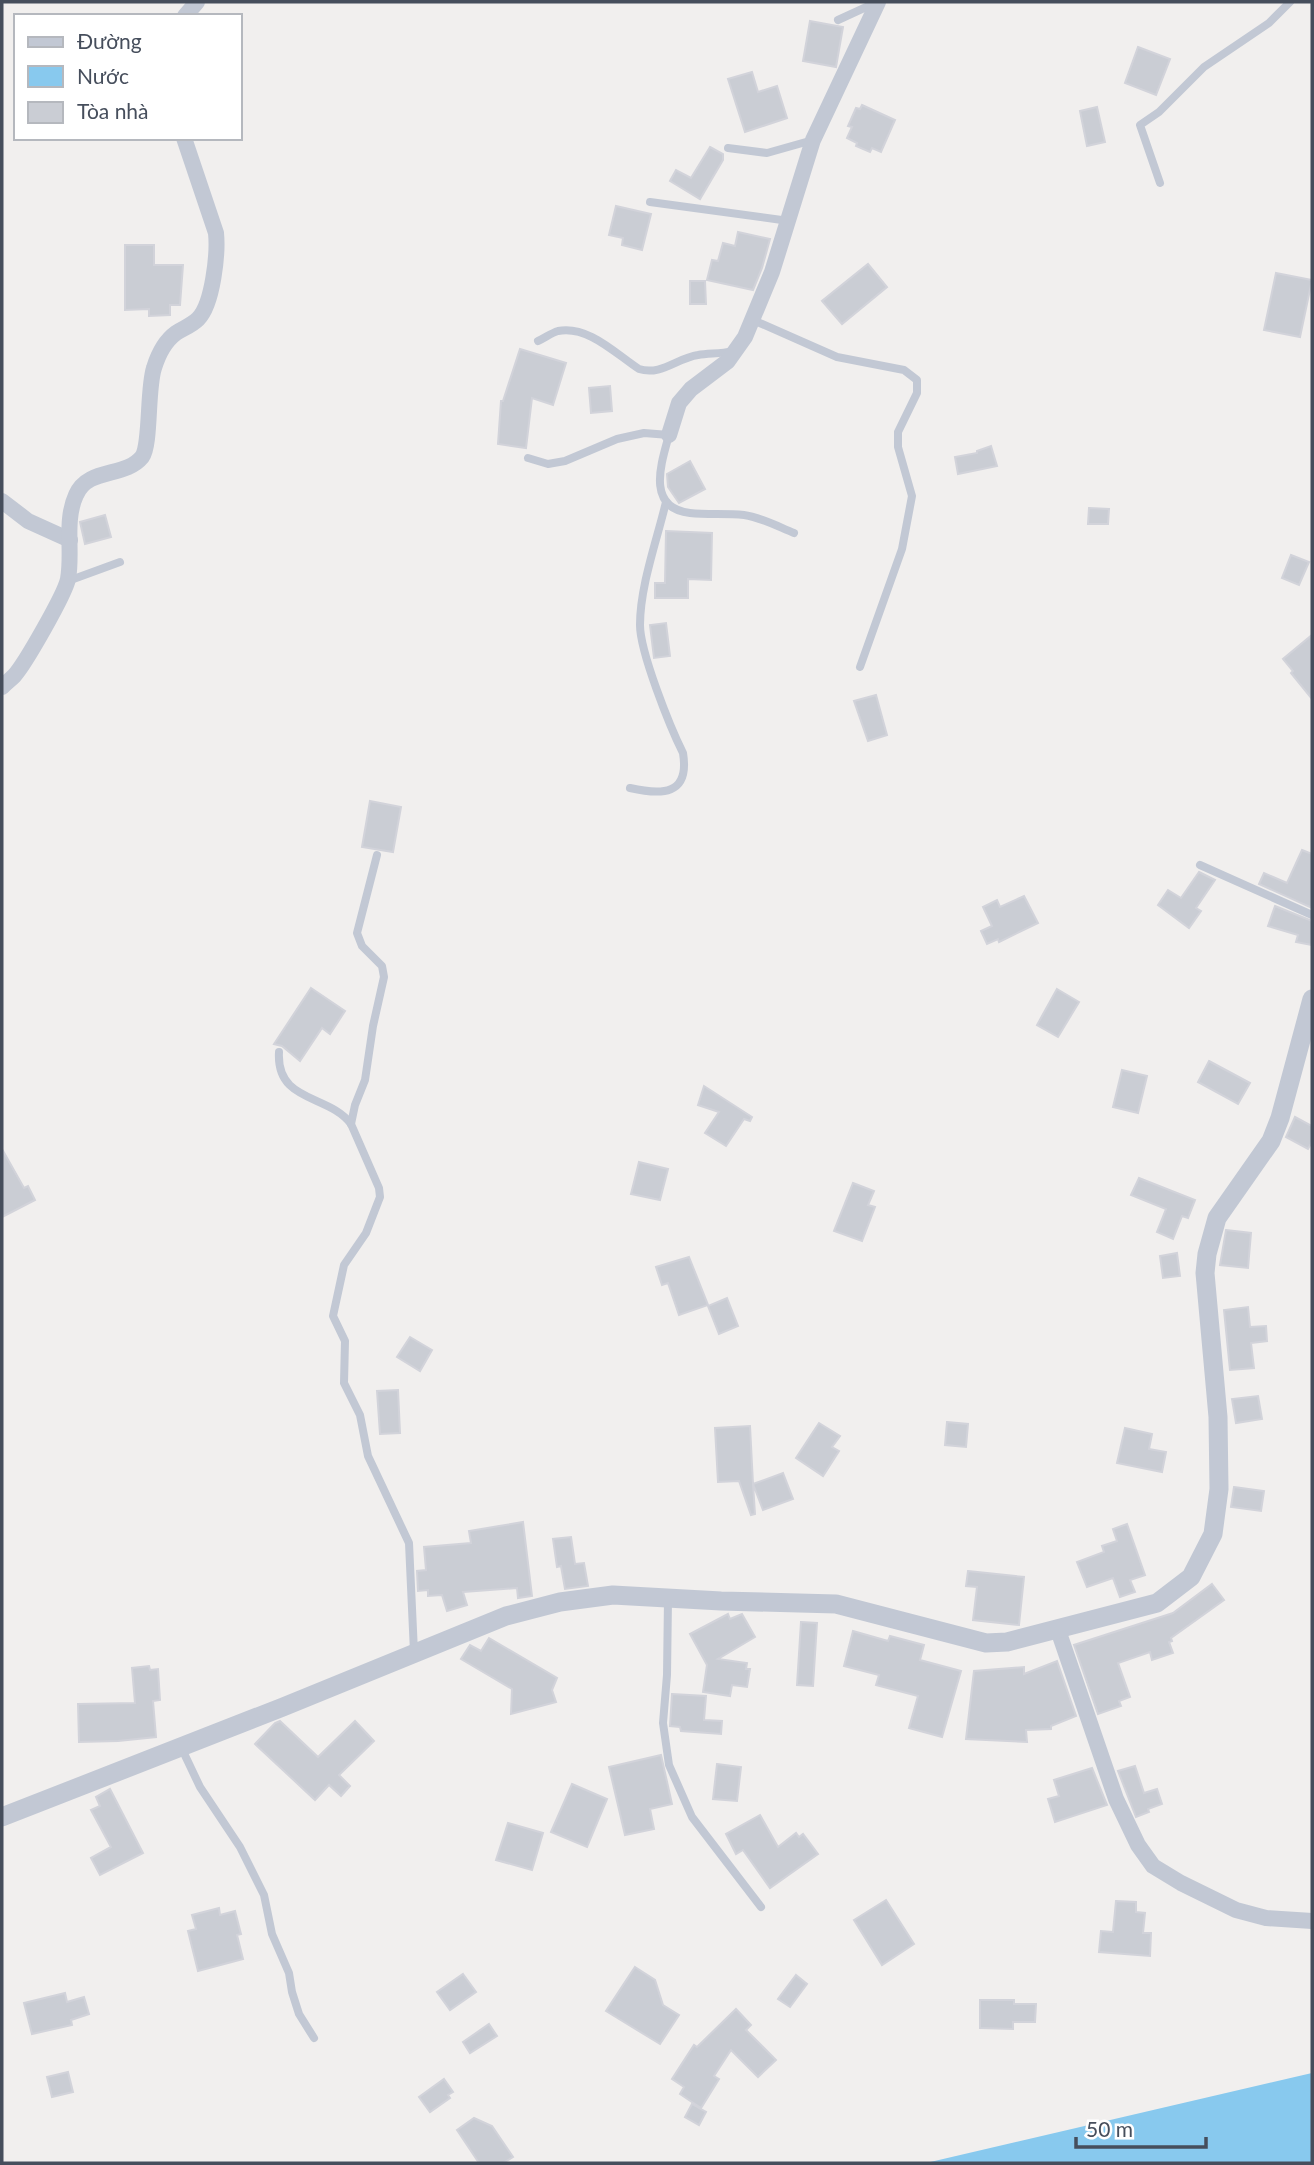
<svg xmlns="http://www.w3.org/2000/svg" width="1314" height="2165" viewBox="0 0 1314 2165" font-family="Lato,sans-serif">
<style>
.water{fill:#88c9ee}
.building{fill:#cacdd4;stroke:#d2d3da;stroke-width:2}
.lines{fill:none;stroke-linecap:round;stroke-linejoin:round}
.service{stroke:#c2c8d4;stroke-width:8}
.minor{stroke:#c2c8d4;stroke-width:16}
.tertiary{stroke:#c2c8d4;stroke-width:19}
</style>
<rect width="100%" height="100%" fill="#f1efee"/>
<polygon class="water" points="1312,2073 1312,2163 926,2163"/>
<g class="building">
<polygon points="810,21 843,27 836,67 803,61"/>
<polygon points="1138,47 1170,59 1156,95 1125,83"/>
<polygon points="752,72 758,92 777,86 787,118 745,132 728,79"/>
<polygon points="862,105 895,120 881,152 872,148 870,152 856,146 857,143 847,138 852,127 848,126 856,108 860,109"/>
<polygon points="1097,107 1105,142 1087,146 1080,111"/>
<polygon points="710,147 723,154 723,160 700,199 670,181 676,170 691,178"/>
<polygon points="616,206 651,214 642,250 622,245 623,238 609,235"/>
<polygon points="738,232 770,239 762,268 753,290 707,280 712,260 718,261 723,243 735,246"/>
<polygon points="125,245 154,245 154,265 183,265 180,305 170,305 170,315 149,316 149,309 125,310"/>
<polygon points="868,264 887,287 842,324 822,301"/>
<polygon points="1276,273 1312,280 1300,337 1264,330"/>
<polygon points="690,281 705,281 706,304 690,304"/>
<polygon points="520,349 566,363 553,405 532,398 526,448 498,444 501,401 503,401"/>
<polygon points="610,386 612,411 591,413 589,388"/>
<polygon points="991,446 997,466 958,474 955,457 977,453 977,451"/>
<polygon points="690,461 705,489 679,503 668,487 667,474"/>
<polygon points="1089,508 1109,509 1108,524 1088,524"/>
<polygon points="105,515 111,537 85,544 80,522"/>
<polygon points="666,531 712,533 711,580 688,579 688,598 655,598 655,583 665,583"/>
<polygon points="1291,555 1309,562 1299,585 1282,578"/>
<polygon points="666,623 670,656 654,658 650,625"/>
<polygon points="1312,635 1312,699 1291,673 1293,671 1283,659"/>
<polygon points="876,695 887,735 868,741 854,701"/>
<polygon points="370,801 401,807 393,852 362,847"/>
<polygon points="1302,850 1312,854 1312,908 1259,884 1264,873 1287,883"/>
<polygon points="1199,872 1215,880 1196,908 1201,911 1189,928 1158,905 1168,890 1181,898"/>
<polygon points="1024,896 1038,923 999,942 998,939 987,944 981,931 992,926 983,907 997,900 1000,907"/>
<polygon points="1275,906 1312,921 1312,945 1296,942 1298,935 1268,926"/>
<polygon points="311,988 345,1011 330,1034 322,1028 300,1061 282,1046 274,1044"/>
<polygon points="1057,989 1079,1002 1058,1037 1037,1025"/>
<polygon points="1209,1061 1250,1083 1238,1104 1198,1082"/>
<polygon points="1122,1070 1147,1076 1138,1113 1113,1107"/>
<polygon points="704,1086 752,1117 750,1121 744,1119 726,1146 705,1133 719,1112 698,1105"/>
<polygon points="1295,1117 1312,1126 1312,1142 1308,1149 1286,1137"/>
<polygon points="2,1149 24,1188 28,1186 35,1200 2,1217"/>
<polygon points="639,1162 668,1169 660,1200 631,1194"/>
<polygon points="1139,1178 1195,1200 1188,1218 1182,1216 1173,1239 1157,1232 1166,1209 1131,1195"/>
<polygon points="853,1183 874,1191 868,1205 875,1207 862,1241 834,1231"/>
<polygon points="1226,1230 1251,1233 1248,1268 1220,1265"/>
<polygon points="1177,1253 1180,1276 1163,1278 1160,1256"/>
<polygon points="689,1257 708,1305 679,1315 668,1283 662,1285 656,1267"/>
<polygon points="727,1298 738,1326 719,1334 708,1306"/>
<polygon points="1248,1307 1250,1327 1266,1326 1267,1341 1251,1343 1254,1368 1230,1370 1224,1310"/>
<polygon points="410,1337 432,1350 420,1371 397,1357"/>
<polygon points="398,1390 400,1433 380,1434 377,1391"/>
<polygon points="1258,1396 1262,1419 1236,1423 1232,1399"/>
<polygon points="947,1422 968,1424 966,1447 945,1445"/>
<polygon points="819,1423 840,1436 832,1447 839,1451 823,1476 796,1458"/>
<polygon points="750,1426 753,1484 783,1473 793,1499 763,1510 753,1484 755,1514 751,1515 739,1481 718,1482 715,1428"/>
<polygon points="1125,1428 1152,1434 1149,1449 1166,1452 1162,1472 1117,1463"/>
<polygon points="1234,1487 1264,1491 1261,1511 1231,1507"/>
<polygon points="523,1522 532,1596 518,1598 517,1588 463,1592 467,1605 447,1611 442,1595 428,1596 428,1590 418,1591 417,1571 426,1570 424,1547 471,1543 469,1531"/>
<polygon points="1127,1524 1145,1575 1130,1580 1135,1592 1120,1597 1113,1578 1087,1587 1077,1562 1104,1552 1102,1546 1117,1541 1113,1529"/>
<polygon points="571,1537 575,1564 584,1563 588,1586 565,1589 561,1566 557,1567 553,1539"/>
<polygon points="968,1571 1024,1577 1019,1625 973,1620 977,1587 966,1586"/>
<polygon points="1212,1584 1224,1600 1171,1638 1172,1641 1169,1642 1173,1653 1152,1660 1150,1652 1118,1663 1130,1697 1119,1701 1121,1706 1098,1714 1074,1645 1173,1613"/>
<polygon points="728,1614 730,1619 742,1614 755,1637 718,1659 747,1663 746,1669 750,1669 747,1687 732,1685 730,1696 703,1692 707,1665 690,1634"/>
<polygon points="801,1622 817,1623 813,1686 797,1685"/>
<polygon points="853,1631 888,1641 890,1636 924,1645 920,1660 961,1671 942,1737 909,1728 918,1696 876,1685 879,1675 844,1666"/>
<polygon points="489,1638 557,1678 552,1690 556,1702 511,1714 512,1689 461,1659 470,1645 481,1651"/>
<polygon points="1057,1661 1076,1716 1051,1726 1051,1729 1026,1730 1027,1742 966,1739 974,1671 1024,1667 1024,1674"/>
<polygon points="149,1666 150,1670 158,1669 160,1700 153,1701 156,1737 118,1741 79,1742 78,1704 135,1703 132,1668"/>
<polygon points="672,1694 706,1696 704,1720 722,1721 721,1734 681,1731 680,1727 670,1726"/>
<polygon points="280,1721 318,1757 355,1721 374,1741 339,1775 350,1786 341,1796 329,1785 315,1800 255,1744 275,1723"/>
<polygon points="661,1755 672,1804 650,1809 654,1829 625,1835 609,1767"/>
<polygon points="717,1764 741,1767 737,1801 713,1799"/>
<polygon points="1135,1766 1144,1793 1157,1789 1162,1804 1148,1809 1149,1812 1136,1817 1118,1771"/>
<polygon points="1092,1768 1107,1805 1055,1822 1048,1799 1059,1796 1054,1780"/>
<polygon points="572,1784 607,1799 587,1847 551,1832"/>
<polygon points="110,1789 143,1853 100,1875 91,1858 111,1847 91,1810 100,1806 96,1797"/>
<polygon points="760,1815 778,1847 796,1833 799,1837 803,1834 818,1854 770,1888 743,1850 736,1854 726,1834"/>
<polygon points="508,1823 543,1833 532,1870 496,1860"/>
<polygon points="886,1900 914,1944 882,1965 854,1920"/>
<polygon points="1116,1901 1136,1902 1136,1912 1145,1913 1143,1933 1151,1933 1150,1956 1099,1952 1101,1931 1113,1932"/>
<polygon points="219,1908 220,1915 235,1911 241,1934 237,1935 243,1959 198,1971 188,1931 196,1929 192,1915"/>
<polygon points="635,1967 655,1980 663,2005 679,2015 660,2044 606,2011"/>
<polygon points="463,1974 476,1992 450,2010 437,1992"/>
<polygon points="796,1975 807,1984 790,2007 778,1999"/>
<polygon points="65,1993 67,2002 84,1997 89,2014 71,2020 72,2025 32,2034 24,2003"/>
<polygon points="980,2000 1014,2000 1014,2004 1036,2004 1035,2022 1013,2022 1013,2029 980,2028"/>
<polygon points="736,2009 751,2025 746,2030 776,2060 758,2077 731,2050 714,2076 719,2079 701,2108 680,2094 684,2087 672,2079 694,2045 697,2047"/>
<polygon points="489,2024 497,2036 470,2053 463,2042"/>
<polygon points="68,2072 73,2092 52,2097 47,2077"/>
<polygon points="444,2079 453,2092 448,2095 450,2098 430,2112 419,2097"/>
<polygon points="692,2104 706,2112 699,2125 685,2117"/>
<polygon points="474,2118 492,2126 513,2157 503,2163 479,2163 457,2130"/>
</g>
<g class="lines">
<g class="service">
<polyline points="838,20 877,2"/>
<polyline points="728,148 767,153 813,140"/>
<polyline points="1160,183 1140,125 1159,112 1204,67 1269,23 1290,2"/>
<polyline points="650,202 789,221"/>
<polyline points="753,320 837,357 904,370 917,380 917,393 898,432 898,447 912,496 902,549 860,667"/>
<path d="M538 341C545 338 551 333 558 331 588 325 616 354 639 369 661 376 677 358 698 355 709 353 721 354 732 351"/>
<path d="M528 458 548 464 565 461 617 439 644 433 669 435C661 464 646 508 690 513 708 515 726 513 744 515 760 517 779 527 794 533"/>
<polyline points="68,581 120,562"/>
<path d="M630 788C661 795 690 796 683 753 670 727 640 652 640 625 640 586 657 540 666 502"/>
<polyline points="1200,865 1312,915"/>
<path d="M279 1052C276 1103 329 1094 351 1124L379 1188 380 1197 366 1233 344 1265 333 1316 345 1341 344 1383 360 1415 368 1456 409 1543 414 1652"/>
<polyline points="351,1124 355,1105 365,1080 373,1026 384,977 382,966 362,946 357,933 377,855"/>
<polyline points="668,1599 667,1675 663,1723 669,1765 692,1817 761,1907"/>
<polyline points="181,1747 200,1787 240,1847 264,1895 272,1934 289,1973 292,1992 299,2014 314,2038"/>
</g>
<g class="minor">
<polyline points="185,16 197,2"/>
<polyline points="669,435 679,403 691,389 728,361 745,337 772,272 813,140 878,2"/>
<polyline points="2,501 28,521 70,540"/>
<path d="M2 687C6 683 10 680 14 676 25 664 65 594 68 579 73 552 64 521 76 495 88 467 125 478 142 457 151 445 147 389 154 368 158 355 165 341 176 333 183 328 191 326 198 319 213 304 218 253 216 233L184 138"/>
<polyline points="1058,1630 1116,1799 1138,1845 1153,1866 1181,1883 1236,1910 1266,1918 1312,1921"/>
</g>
<polyline class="tertiary" points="2,1817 283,1707 506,1616 560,1602 613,1595 721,1601 836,1604 986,1643 1007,1642 1157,1603 1191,1577 1213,1534 1219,1489 1218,1417 1205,1273 1207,1254 1217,1218 1271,1141 1280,1118 1312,999"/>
</g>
<rect width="1314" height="2165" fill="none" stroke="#464e5c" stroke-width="7"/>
<rect x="14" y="14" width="228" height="126" fill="#ffffff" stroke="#b5b8be" stroke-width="2"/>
<rect x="28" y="37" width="35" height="10" fill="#c2c8d4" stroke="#b5b8be" stroke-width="2"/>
<text x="77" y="49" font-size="21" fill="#464e5c">Đường</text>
<rect x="28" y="66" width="35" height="21" fill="#88c9ee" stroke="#b5b8be" stroke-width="2"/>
<text x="77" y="84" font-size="21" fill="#464e5c">Nước</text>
<rect x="28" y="102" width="35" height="21" fill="#cacdd4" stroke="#b5b8be" stroke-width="2"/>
<text x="77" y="119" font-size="21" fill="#464e5c">Tòa nhà</text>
<path d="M1076 2137v10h130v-10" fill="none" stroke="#464e5c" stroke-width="3.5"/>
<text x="1086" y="2137" font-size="21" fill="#464e5c" stroke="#ffffff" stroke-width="5" paint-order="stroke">50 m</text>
</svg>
